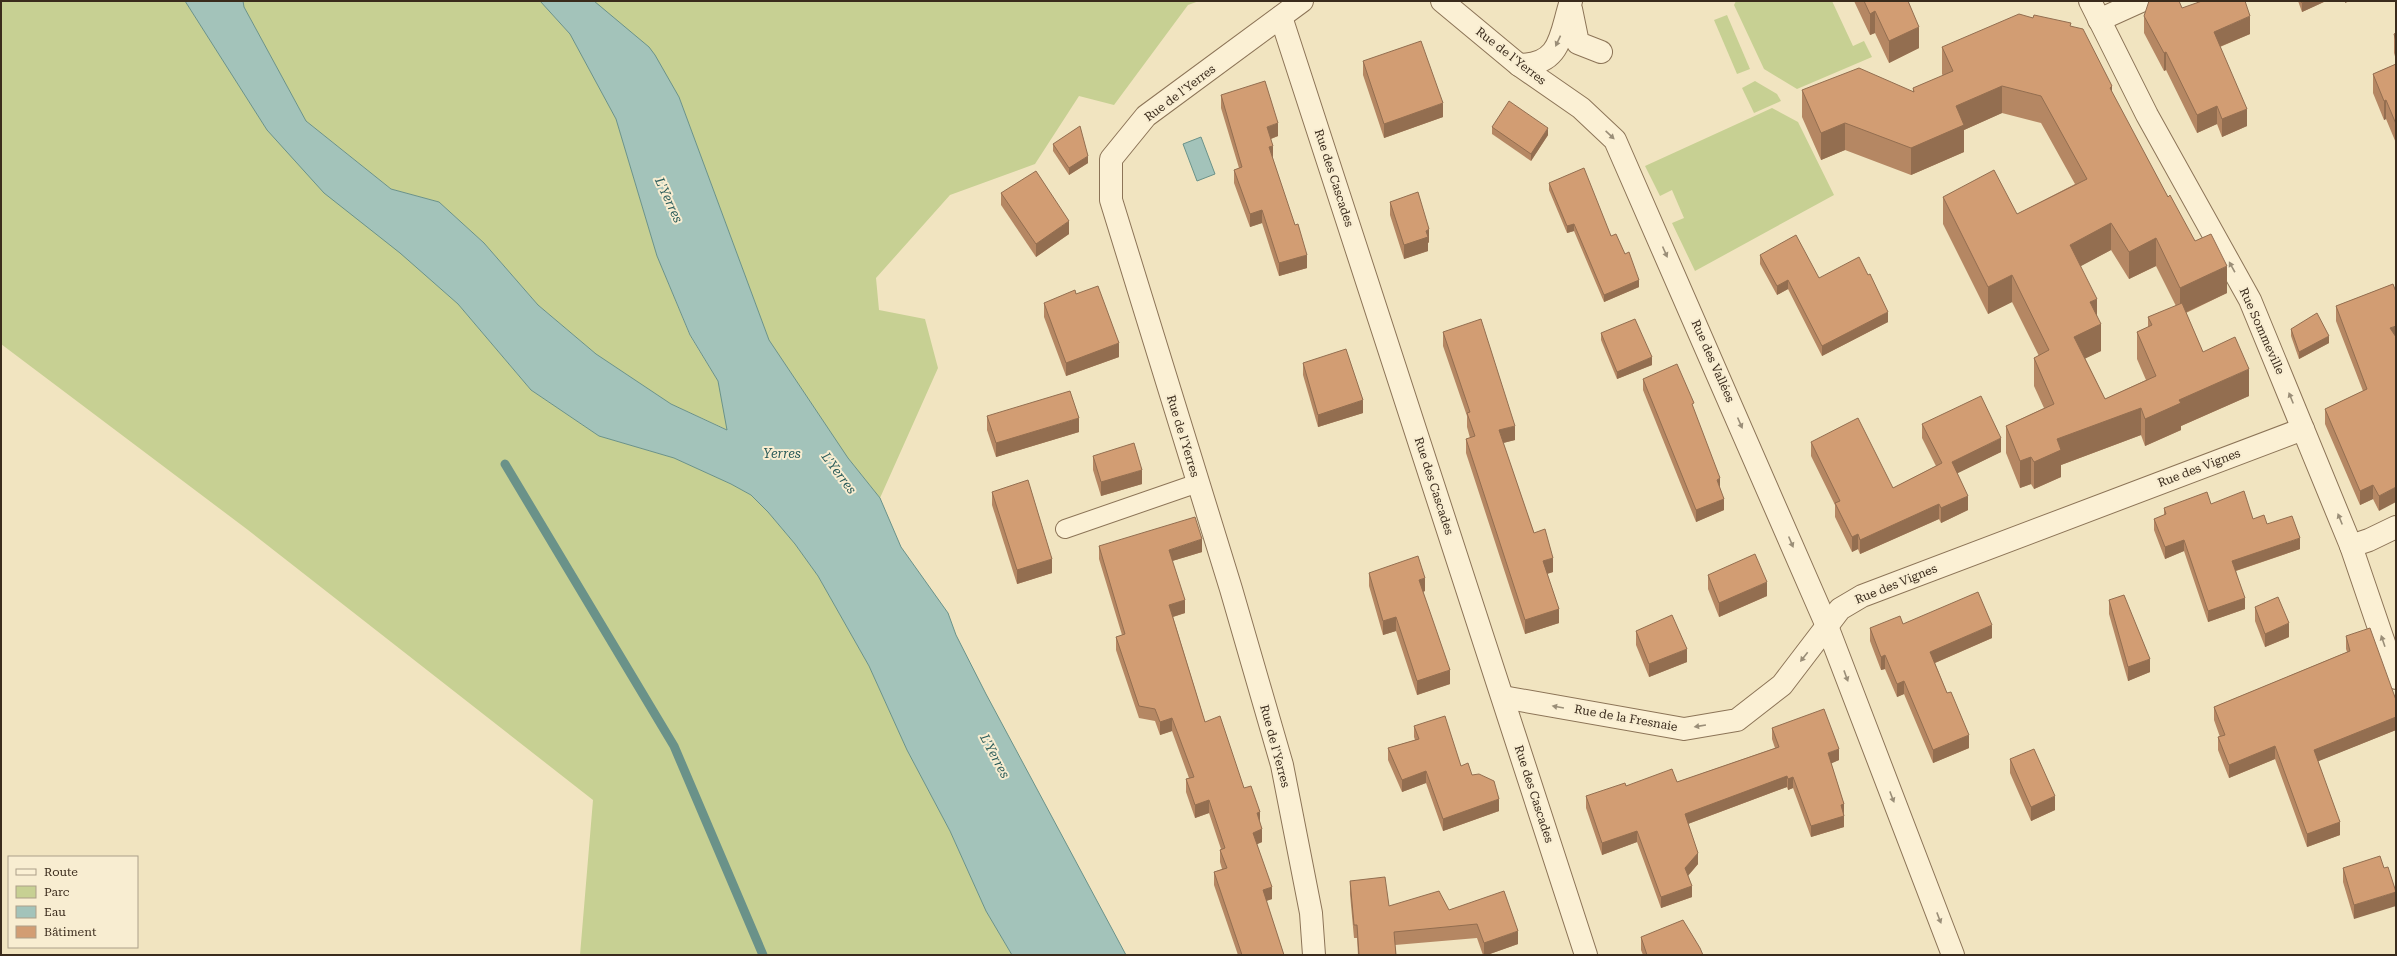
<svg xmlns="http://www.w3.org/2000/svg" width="2397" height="956" viewBox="0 0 2397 956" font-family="'Roboto Serif',serif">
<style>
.green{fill:#c7d093}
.water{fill:#a3c3ba;stroke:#6a9289}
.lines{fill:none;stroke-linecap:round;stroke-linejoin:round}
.stream{stroke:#6a9289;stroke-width:9}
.lane-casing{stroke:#8c7457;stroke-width:20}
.street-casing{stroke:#8c7457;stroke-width:24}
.lane{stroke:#fbf0d4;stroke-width:18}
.street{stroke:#fbf0d4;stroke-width:22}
.wall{fill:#b58763;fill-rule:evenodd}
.shaded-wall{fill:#936e50}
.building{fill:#d29d73;stroke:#936e50}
.oneway{fill:#9a8e78}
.labels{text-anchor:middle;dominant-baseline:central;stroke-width:4;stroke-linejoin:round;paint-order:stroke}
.street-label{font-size:12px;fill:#3a2b1c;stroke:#f8edd1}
.water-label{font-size:13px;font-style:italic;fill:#2a5b59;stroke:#f8edd1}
</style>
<rect width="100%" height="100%" fill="#f1e4c0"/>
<g class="green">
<polygon points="1,1 185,1 267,130 458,304 531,390 599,436 674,458 731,484 751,495 768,512 795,544 818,576 869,666 907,750 950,831 986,911 1012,955 580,955 593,800 248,530 1,344"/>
<polygon points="243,1 540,1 570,34 616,119 657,256 690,336 718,381 728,430 671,404 596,354 538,305 484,243 439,202 391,189 306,121 244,7"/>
<polygon points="594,1 1199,1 1188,5 1114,105 1079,96 1035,164 950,195 876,278 879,310 925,319 938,368 880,498 848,458 769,340 679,97"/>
<polygon points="1736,1 1832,1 1853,46 1864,41 1872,57 1797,89 1764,69 1734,5"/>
<polygon points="1727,15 1750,69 1737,74 1714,20"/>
<polygon points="1755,81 1777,94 1781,101 1754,113 1742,88"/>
<polygon points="1772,108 1798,122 1834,195 1695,271 1672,223 1684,218 1672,190 1660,196 1645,166"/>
</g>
<g class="water">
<polygon points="185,1 243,1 244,7 306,121 391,189 439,202 484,243 538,305 596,354 671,404 727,430 718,381 690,335 657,256 616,119 570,34 540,1 594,1 649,47 655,55 679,97 769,340 848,458 880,498 901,547 948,613 956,635 986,694 1126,955 1012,955 986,911 950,831 907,750 869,666 818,576 795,544 768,512 751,495 731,484 674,458 599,436 531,390 458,304 400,253 324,193 267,130"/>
<polygon points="1201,137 1215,174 1197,181 1183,144"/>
</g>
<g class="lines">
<polyline class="stream" points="505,464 674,746 763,955"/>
<g class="lane-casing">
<polyline id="lane" points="1065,529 1198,483"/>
</g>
<g class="street-casing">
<g id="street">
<polyline points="1302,1 1146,116 1111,159 1111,200 1231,589 1282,765 1311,913 1314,955"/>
<polyline points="1442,1 1519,65 1581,108 1615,140 1827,626 1953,955"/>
<polyline points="2090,1 2147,115 2250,300 2351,546 2396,678"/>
<polyline points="1571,9 1578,43 1601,52"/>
<polyline points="1281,17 1586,955"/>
<polyline points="2099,20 2141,1"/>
<path d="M1519 65C1562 65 1560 34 1571 1"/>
<polyline points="2351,546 2369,540 2396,527"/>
<polyline points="1503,697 1684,729 1737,720 1782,685 1840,609 1862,596 2303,429"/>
</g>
</g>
<use href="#lane" class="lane"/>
<use href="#street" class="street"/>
</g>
<g class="wall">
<polygon points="1854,1 1908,1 1919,48 1889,63 1875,33 1870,35"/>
<polygon points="2298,1 2326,1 2302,12"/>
<polygon points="2182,8 2250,34 2220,47 2247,126 2222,137 2217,124 2197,133 2166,70 2164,71 2144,33 2144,16"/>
<path d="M2071 27 2112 93 2168 197 2227 293 2186 313 2203 352 2249 396 2181 426V430L2145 446 2141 435 2061 465V477L2034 489 2031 484 2020 488 2006 453V426L2044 408 2034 386V358L2039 356 2012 302 1988 314 1943 224V197L2017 214 2075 184 2041 123 2002 113 1964 130V152L1911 175 1845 150 1821 160 1802 117V90L1913 91V88L1943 76 1942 74V47ZM2111 250 2129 279 2156 266 2176 306 2148 317V327L2137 332V359L2146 380 2105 399 2085 358 2101 351 2097 316 2080 266Z"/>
<polygon points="2396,33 2396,60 2394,53 2394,34"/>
<polygon points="1363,61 1443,117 1384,138 1363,75"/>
<polygon points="2396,64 2396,143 2386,119 2384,120 2373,93 2373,74"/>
<polygon points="1221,95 1278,136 1271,139 1273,159 1307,268 1279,276 1262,223 1250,227 1234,183 1234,170 1239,168 1221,108"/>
<polygon points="1492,127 1548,135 1531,161 1492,134"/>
<polygon points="1053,144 1088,163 1069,175 1053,151"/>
<polygon points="1549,183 1611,236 1625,254 1639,287 1604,302 1574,231 1567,233 1549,190"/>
<polygon points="1001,193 1069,234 1036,257 1001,205"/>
<polygon points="1390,202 1429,242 1428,243 1428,251 1404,259 1390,215"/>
<polygon points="1760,255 1819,278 1868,275 1888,322 1822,356 1788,289 1777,295 1760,264"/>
<polygon points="2393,284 2379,511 2373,499 2360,505 2325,424 2325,409 2363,391 2336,321 2336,306"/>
<polygon points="1076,294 1119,357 1066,376 1044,317 1044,303"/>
<polygon points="2291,329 2329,343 2299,359 2291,336"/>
<polygon points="1443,332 1515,440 1503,443 1534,533 1553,572 1547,574 1559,623 1525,634 1466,453 1466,439 1470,438 1467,427 1467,416 1443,346"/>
<polygon points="1601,333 1652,365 1617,379 1601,340"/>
<polygon points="1303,363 1363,413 1318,427 1303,375"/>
<polygon points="1643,379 1694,410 1724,510 1696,522 1643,390"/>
<polygon points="987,416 1079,432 996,457 987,430"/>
<polygon points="1922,424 2001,452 1957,473 1968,510 1941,523 1939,519 1860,554 1858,549 1852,552 1835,517 1835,505 1811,456 1811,442 1893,488 1936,466 1922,438"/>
<polygon points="1093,456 1142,484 1101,496 1093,470"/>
<polygon points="992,492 1052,573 1017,584 992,505"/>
<polygon points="2211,504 2267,524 2300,549 2236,571 2245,609 2208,622 2184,551 2165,559 2154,530 2154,519 2164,515 2164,508"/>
<polygon points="1099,546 1202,552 1172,561 1185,613 1173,617 1205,722 1244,788 1260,822 1262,842 1257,844 1272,899 1266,901 1284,955 1238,955 1214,885 1214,872 1222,869 1220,862 1220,850 1221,849 1209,813 1195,818 1186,792 1186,779 1189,778 1172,731 1160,735 1155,721 1139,718 1116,650 1116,637 1122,635 1099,559"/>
<polygon points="1369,573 1425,591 1423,592 1450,684 1417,695 1396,631 1383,635 1369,586"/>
<polygon points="1708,575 1767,596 1719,617 1708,589"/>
<polygon points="2109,600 2150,672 2128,681 2109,614"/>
<polygon points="2255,607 2289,637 2265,647 2255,621"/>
<polygon points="1903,624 1992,638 1935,663 1969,748 1933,763 1904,694 1897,697 1885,669 1881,670 1870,641 1870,628"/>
<polygon points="1636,631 1687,662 1649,677 1636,645"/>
<polygon points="2346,636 2396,700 2396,730 2318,761 2340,835 2307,847 2275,759 2229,778 2218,750 2218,737 2220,737 2214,720 2214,707 2347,652 2346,649"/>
<polygon points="1414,726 1472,775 1499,811 1443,831 1426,783 1402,792 1388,760 1388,748 1415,740 1414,737"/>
<polygon points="1772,728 1839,760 1831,763 1844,804 1844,827 1811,837 1793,788 1788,790 1787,787 1688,824 1698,864 1688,876 1692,897 1661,908 1637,842 1602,855 1586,808 1586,796 1626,786 1677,782 1775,748 1772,739"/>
<polygon points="2010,759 2055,810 2031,821 2010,773"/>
<polygon points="2343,868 2384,868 2354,919 2343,882"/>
<polygon points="1350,881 1389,906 1449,910 1518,944 1487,955 1483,955 1477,938 1395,945 1396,955 1358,955 1357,938 1354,938 1350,894"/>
<polygon points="1641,937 1703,955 1643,955 1641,950"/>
</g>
<g class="shaded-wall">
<polygon points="2307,1 2326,1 2302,12 2302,3"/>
<polygon points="2345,1 2350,1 2345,3"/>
<polygon points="1875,11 1875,33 1870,35 1870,14"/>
<polygon points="2250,16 2250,34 2214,49 2214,32"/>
<polygon points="1919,27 1919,48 1889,63 1889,41"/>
<polygon points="2166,52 2166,70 2164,71 2164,53"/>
<polygon points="2002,86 2002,113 1964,130 1964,152 1911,175 1911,148 1956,106"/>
<polygon points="2112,86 2112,113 2110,88"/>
<polygon points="2386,100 2386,119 2384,120 2384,101"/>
<polygon points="1443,103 1443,117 1384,138 1384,124"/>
<polygon points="2217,106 2217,124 2197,133 2197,115"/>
<polygon points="2247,109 2247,126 2222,137 2222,119"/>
<polygon points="1278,123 1278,136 1267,140 1267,127"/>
<polygon points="1845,123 1845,150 1821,160 1821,133"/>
<polygon points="1548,128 1548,135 1531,161 1531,154"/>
<polygon points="1273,146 1273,159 1269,147"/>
<polygon points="1088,156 1088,163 1069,175 1069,168"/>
<polygon points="1262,210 1262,223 1250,227 1250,214"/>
<polygon points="1069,221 1069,234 1036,257 1036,244"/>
<polygon points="2111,223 2111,250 2070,272 2070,245"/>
<polygon points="1574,224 1574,231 1567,233 1567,226"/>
<polygon points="1429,229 1429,242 1428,243 1428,251 1404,259 1404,245"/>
<polygon points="2156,238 2156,266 2129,279 2129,252"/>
<polygon points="1307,255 1307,268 1279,276 1279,263"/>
<polygon points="2227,266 2227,293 2180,315 2180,288"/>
<polygon points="2012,275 2012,302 1988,314 1988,287"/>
<polygon points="1639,280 1639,287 1604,302 1604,295"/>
<polygon points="1788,280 1788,289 1777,295 1777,286"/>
<polygon points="2097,299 2097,325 2101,324 2101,351 2074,364 2074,337 2090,302"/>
<polygon points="1888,312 1888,322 1822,356 1822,346"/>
<polygon points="2396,326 2396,340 2390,328"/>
<polygon points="2329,336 2329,343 2299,359 2299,352"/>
<polygon points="1119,343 1119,357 1066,376 1066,363"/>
<polygon points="1652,357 1652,365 1617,379 1617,372"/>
<polygon points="2249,369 2249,396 2181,426 2181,430 2145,446 2145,419 2179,400"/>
<polygon points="1363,400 1363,413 1318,427 1318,415"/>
<polygon points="2141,408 2141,435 2061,465 2061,477 2034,489 2034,462 2057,439"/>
<polygon points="1079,418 1079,432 996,457 996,443"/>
<polygon points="1515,426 1515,440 1499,444 1499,430"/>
<polygon points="2001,438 2001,452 1952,476 1952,462"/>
<polygon points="2031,457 2031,484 2020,488 2020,461"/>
<polygon points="1142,470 1142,484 1101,496 1101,482"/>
<polygon points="1720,478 1720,489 1717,480"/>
<polygon points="2373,485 2373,499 2360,505 2360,491"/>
<polygon points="2396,487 2396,502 2379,511 2379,496"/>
<polygon points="1968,496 1968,510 1941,523 1941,508"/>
<polygon points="1724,499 1724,510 1696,522 1696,510"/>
<polygon points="1939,504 1939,519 1860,554 1860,540"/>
<polygon points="1858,534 1858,549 1852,552 1852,537"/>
<polygon points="2300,538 2300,549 2232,572 2232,561"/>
<polygon points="1202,539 1202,552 1169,562 1169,550"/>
<polygon points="2184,540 2184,551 2165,559 2165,547"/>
<polygon points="1553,558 1553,572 1543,575 1543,561"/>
<polygon points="1052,559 1052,573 1017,584 1017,570"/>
<polygon points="1425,578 1425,591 1419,593 1419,580"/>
<polygon points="1767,582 1767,596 1719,617 1719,603"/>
<polygon points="2245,598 2245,609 2208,622 2208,611"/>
<polygon points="1185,600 1185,613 1169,618 1169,605"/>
<polygon points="1559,609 1559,623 1525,634 1525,620"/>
<polygon points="1396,617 1396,631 1383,635 1383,621"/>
<polygon points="2289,623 2289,637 2265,647 2265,634"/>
<polygon points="1992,625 1992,638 1930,665 1930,652"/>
<polygon points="1687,649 1687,662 1649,677 1649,664"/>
<polygon points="1885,655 1885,669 1881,670 1881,657"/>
<polygon points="2150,659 2150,672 2128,681 2128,667"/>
<polygon points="1450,670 1450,684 1417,695 1417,681"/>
<polygon points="1904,681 1904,694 1897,697 1897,684"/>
<polygon points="2396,717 2396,730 2314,763 2314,750"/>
<polygon points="1172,718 1172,731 1160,735 1160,722"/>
<polygon points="1969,735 1969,748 1933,763 1933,750"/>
<polygon points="2275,746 2275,759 2229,778 2229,765"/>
<polygon points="1839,749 1839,760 1828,765 1828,753"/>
<polygon points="1426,771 1426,783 1402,792 1402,780"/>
<polygon points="1787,776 1787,787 1685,825 1685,814"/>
<polygon points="1793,777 1793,788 1788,790 1788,779"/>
<polygon points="2055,796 2055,810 2031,821 2031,807"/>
<polygon points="1499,799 1499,811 1443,831 1443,819"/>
<polygon points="1209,800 1209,813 1195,818 1195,805"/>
<polygon points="1844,804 1844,827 1811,837 1811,826 1841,805"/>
<polygon points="1260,812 1260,825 1257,813"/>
<polygon points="2340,822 2340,835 2307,847 2307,834"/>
<polygon points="1262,829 1262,842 1253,846 1253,833"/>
<polygon points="1637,831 1637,842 1602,855 1602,843"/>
<polygon points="1698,853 1698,864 1685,879 1685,868"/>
<polygon points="1692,886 1692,897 1661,908 1661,897"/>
<polygon points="1272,887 1272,899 1263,902 1263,890"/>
<polygon points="2396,892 2396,906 2354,919 2354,905"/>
<polygon points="1518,931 1518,944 1487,955 1484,955 1484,943"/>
</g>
<g class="building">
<polygon points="1864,1 1908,1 1919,27 1889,41 1875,11 1870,14"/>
<polygon points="2149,1 2179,1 2182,8 2202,1 2245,1 2250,16 2214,32 2247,109 2222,119 2217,106 2197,115 2166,52 2164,53 2144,16"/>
<polygon points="2301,1 2307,1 2302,3"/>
<polygon points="2019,14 2033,18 2034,15 2071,23 2070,26 2083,29 2112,86 2110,88 2168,197 2170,195 2195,241 2211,234 2227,266 2180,288 2156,238 2129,252 2111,223 2070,245 2097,299 2090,302 2101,324 2074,337 2105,399 2156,376 2137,332 2152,325 2148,317 2182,303 2203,352 2235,337 2249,369 2179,400 2181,403 2145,419 2141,408 2057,439 2061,450 2034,462 2031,457 2020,461 2006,426 2054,404 2034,358 2049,350 2012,275 1988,287 1943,197 1994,170 2017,214 2087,179 2041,96 2002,86 1956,106 1964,125 1911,148 1845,123 1821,133 1802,90 1859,68 1914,92 1913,88 1953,71 1942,47"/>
<polygon points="2396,33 2396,41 2394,34"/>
<polygon points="1421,41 1443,103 1384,124 1363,61"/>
<polygon points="2396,64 2396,124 2386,100 2384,101 2373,74"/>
<polygon points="1265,81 1278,123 1267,127 1273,146 1269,147 1295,225 1298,224 1307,255 1279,263 1262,210 1250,214 1234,170 1242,167 1221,95"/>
<polygon points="1509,101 1548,128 1531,154 1492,127"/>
<polygon points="1080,126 1088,156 1069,168 1053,144"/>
<polygon points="1584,168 1611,236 1616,234 1625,254 1629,252 1639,280 1604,295 1574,224 1567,226 1549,183"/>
<polygon points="1036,171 1069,221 1036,244 1001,193"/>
<polygon points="1418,192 1429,229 1426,231 1428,237 1404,245 1390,202"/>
<polygon points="1796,235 1819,278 1859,257 1868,275 1870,274 1888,312 1822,346 1788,280 1777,286 1760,255"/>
<polygon points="2393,284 2396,292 2396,326 2390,328 2396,337 2396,487 2379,496 2373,485 2360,491 2325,409 2367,389 2336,306"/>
<polygon points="1098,286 1119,343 1066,363 1044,303 1075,290 1076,294"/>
<polygon points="2317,313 2329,336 2299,352 2291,329"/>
<polygon points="1481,319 1515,426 1499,430 1534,533 1545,529 1553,558 1543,561 1559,609 1525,620 1466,439 1475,436 1467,413 1470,412 1443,332"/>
<polygon points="1635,319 1652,357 1617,372 1601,333"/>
<polygon points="1346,349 1363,400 1318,415 1303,363"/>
<polygon points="1677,364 1694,403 1692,404 1720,478 1717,480 1724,499 1696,510 1643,379"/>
<polygon points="1070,391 1079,418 996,443 987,416"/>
<polygon points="1981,396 2001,438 1952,462 1968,496 1941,508 1939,504 1860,540 1858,534 1852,537 1835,503 1840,501 1811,442 1858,418 1893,488 1942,463 1922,424"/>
<polygon points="1134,443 1142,470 1101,482 1093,456"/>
<polygon points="1028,480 1052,559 1017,570 992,492"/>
<polygon points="2244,491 2253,519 2264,515 2267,524 2292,516 2300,538 2232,561 2245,598 2208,611 2184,540 2165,547 2154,519 2166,514 2164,508 2207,492 2211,504"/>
<polygon points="1195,517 1202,539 1169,550 1185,600 1169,605 1205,722 1220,716 1244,788 1251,786 1260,812 1257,813 1262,829 1253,833 1272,887 1263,890 1284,955 1242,955 1214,872 1227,868 1220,850 1225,848 1209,800 1195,805 1186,779 1194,777 1172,718 1160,722 1155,709 1139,706 1116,637 1125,634 1099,546"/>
<polygon points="1755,554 1767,582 1719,603 1708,575"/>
<polygon points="1418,556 1425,578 1419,580 1450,670 1417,681 1396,617 1383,621 1369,573"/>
<polygon points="1978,592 1992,625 1930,652 1947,693 1951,692 1969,735 1933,750 1904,681 1897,684 1885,655 1881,657 1870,628 1900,616 1903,624"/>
<polygon points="2124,595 2150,659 2128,667 2109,600"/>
<polygon points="2278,597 2289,623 2265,634 2255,607"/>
<polygon points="1672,615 1687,649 1649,664 1636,631"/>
<polygon points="2370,628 2396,700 2396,717 2314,750 2340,822 2307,834 2275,746 2229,765 2218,737 2225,735 2214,707 2350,651 2346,636"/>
<polygon points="1824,709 1839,749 1828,753 1844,804 1841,805 1844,816 1811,826 1793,777 1788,779 1787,776 1685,814 1698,853 1685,868 1692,886 1661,897 1637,831 1602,843 1586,796 1625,783 1626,786 1672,769 1677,782 1779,747 1772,728"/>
<polygon points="1445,716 1461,766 1468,763 1472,775 1479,774 1494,781 1499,799 1443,819 1426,771 1402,780 1388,748 1419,739 1414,726"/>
<polygon points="2034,749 2055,796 2031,807 2010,759"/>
<polygon points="2380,856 2384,868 2388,867 2396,892 2354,905 2343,868"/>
<polygon points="1385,877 1389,906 1439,891 1449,910 1504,891 1518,931 1484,943 1477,924 1394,932 1396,955 1359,955 1357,925 1354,925 1350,881"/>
<polygon points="1683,920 1700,948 1703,955 1647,955 1641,937"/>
</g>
<defs><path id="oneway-solid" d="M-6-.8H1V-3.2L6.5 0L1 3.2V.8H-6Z"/></defs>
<g class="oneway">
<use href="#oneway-solid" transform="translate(1558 41) rotate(115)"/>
<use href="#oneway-solid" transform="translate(1610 135) rotate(43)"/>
<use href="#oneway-solid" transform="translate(1665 252) rotate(66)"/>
<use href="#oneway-solid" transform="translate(2232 267) rotate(-119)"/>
<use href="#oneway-solid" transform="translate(2291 398) rotate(-112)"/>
<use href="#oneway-solid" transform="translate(1740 423) rotate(66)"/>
<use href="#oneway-solid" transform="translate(2340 519) rotate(-112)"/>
<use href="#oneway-solid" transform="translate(1791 542) rotate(67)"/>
<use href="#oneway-solid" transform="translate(2383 641) rotate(-109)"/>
<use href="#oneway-solid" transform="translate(1804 657) rotate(128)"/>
<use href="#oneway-solid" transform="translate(1846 676) rotate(70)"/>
<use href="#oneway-solid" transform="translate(1558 707) rotate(-170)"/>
<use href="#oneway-solid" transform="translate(1700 726) rotate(171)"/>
<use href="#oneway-solid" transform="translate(1892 797) rotate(69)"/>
<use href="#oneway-solid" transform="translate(1939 918) rotate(69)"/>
</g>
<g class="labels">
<g class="street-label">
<text transform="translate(1511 56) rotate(38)">Rue de l'Yerres</text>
<text transform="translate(1180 93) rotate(-37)">Rue de l'Yerres</text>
<text transform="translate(1334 178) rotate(72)">Rue des Cascades</text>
<text transform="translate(2262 331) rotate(66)">Rue Sommeville</text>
<text transform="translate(1713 361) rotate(66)">Rue des Vallées</text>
<text transform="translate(1183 436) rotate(73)">Rue de l'Yerres</text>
<text transform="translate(2199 468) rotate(-21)">Rue des Vignes</text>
<text transform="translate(1434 486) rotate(72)">Rue des Cascades</text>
<text transform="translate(1896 584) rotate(-22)">Rue des Vignes</text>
<text transform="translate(1626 718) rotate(10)">Rue de la Fresnaie</text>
<text transform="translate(1275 746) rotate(75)">Rue de l'Yerres</text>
<text transform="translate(1534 794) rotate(72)">Rue des Cascades</text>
</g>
<g class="water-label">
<text transform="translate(669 200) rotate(65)">L'Yerres</text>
<text x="782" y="453">Yerres</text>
<text transform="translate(839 473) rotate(53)">L'Yerres</text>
<text transform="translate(995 756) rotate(62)">L'Yerres</text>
</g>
</g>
<rect width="2397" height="956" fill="none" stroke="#3a2b1c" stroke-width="4"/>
<rect x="8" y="856" width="130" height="92" fill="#f8edd1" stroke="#ac9f89"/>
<rect x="16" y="869" width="20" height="6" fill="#fbf0d4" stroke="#ac9f89"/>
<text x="44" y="876" font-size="12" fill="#3a2b1c">Route</text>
<rect x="16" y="886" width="20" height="12" fill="#c7d093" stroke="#ac9f89"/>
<text x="44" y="896" font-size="12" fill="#3a2b1c">Parc</text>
<rect x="16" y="906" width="20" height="12" fill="#a3c3ba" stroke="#ac9f89"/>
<text x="44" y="916" font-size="12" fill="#3a2b1c">Eau</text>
<rect x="16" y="926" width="20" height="12" fill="#d29d73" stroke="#ac9f89"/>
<text x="44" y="936" font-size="12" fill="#3a2b1c">Bâtiment</text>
</svg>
